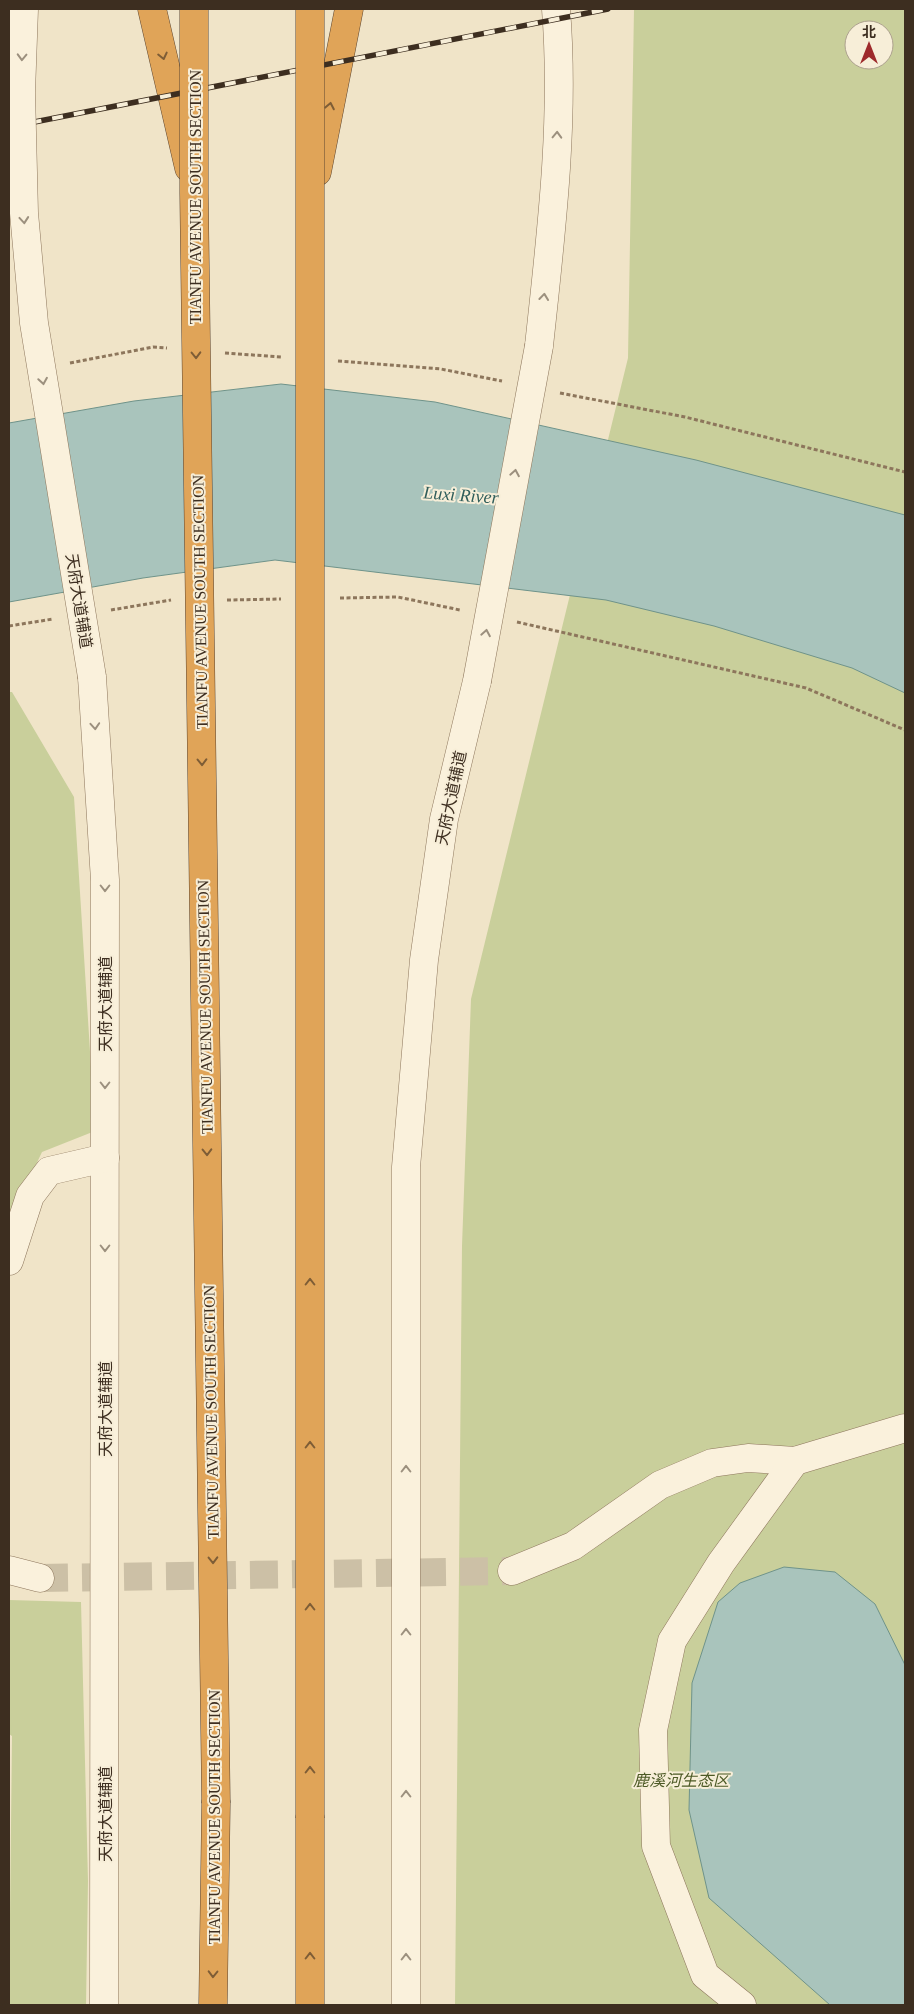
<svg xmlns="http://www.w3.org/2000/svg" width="914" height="2014" viewBox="0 0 914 2014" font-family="'Times New Roman','Noto Sans SC',serif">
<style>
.green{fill:#c9cf9b;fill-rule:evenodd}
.water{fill:#a9c4bc;stroke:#6f938a}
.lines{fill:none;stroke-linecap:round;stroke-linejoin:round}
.minor-tunnel{stroke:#ccc0a6;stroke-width:28;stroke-dasharray:28 14;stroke-linecap:butt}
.minor-casing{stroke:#8d765c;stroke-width:29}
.highway-casing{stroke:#5b4430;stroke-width:29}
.path{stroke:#8d765c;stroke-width:3;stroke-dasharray:4 2.5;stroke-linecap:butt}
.minor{stroke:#faf1dc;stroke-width:28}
.highway{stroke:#e0a458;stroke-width:28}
.rail-casing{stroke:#3d2e20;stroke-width:5.5}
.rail{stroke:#f7eed8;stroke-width:4;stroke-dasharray:11;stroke-linecap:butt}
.minor-bridge-casing{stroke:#8d765c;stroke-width:29;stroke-linecap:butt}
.highway-bridge-casing{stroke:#5b4430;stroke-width:29;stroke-linecap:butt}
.minor-bridge{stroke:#faf1dc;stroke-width:28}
.highway-bridge{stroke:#e0a458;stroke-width:28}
.oneway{stroke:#7e5d36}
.oneway2{stroke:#9c907e}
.labels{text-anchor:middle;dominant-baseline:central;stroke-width:4;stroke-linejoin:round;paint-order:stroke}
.street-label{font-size:16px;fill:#3d2e20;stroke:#f7eed8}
.park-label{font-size:16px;font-style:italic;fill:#4d5a26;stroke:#f7eed8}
.water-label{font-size:18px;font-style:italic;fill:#2f5d5a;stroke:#f7eed8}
</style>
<rect width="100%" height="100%" fill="#f0e4c8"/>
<g class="green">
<path d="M634 9H905V2005H455L462 1246 471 999 628 358ZM854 30H884V60H854Z"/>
<polygon points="9,692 12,692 74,797 95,1131 42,1152 9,1221"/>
<polygon points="9,1600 81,1602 88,1881 86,2005 9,2005 12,1736 9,1734"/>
</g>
<g class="water">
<polygon points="281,384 435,402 696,460 905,515 905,693 852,668 714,626 606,600 275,560 143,578 9,602 9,423 134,401"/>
<polygon points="784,1567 835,1572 875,1604 905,1665 905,2005 830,2005 709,1898 689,1810 692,1683 718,1602 740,1583"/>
</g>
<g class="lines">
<polyline class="minor-tunnel" points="40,1578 512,1571"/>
<g class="minor-casing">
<g id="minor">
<path d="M539 346C551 234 565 121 556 9"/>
<polyline points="92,677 105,880 104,2005"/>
<polyline points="9,1261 30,1196 49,1171 105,1158"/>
<polyline points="9,1570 40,1578"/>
<polyline points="512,1571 573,1546 660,1485 712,1463 748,1458 795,1461 905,1428"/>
<polyline points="406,2005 406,1167 424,960 444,819 477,681"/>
<polyline points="742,2005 705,1975 656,1846 653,1730 672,1641 721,1563 795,1461"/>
</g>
</g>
<g class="highway-casing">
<g id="highway">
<polyline points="152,9 189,168"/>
<polyline points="317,172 349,9"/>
<polyline points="310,1818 310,2005"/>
<polyline points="213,2005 216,1803"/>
</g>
</g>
<g class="path">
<polyline points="225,353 281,357"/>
<polyline points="338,361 441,369 502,381"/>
<polyline points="70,363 153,347 167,348"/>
<polyline points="560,393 685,417 905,472"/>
<polyline points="340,598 398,597 460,610"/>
<polyline points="227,600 281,599"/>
<polyline points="111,610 171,600"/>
<polyline points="517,622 806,688 905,730"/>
<polyline points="9,626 53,619"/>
</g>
<use href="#minor" class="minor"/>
<use href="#highway" class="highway"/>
<g class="rail-casing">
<polyline id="rail" points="9,127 608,9"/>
</g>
<use href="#rail" class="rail"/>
<g class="minor-bridge-casing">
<g id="minor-bridge">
<polyline points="24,9 21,92 24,213 34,323 92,677"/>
<polyline points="477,681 539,346"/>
</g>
</g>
<g class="highway-bridge-casing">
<g id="highway-bridge">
<polyline points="194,9 194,193 216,1803"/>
<polyline points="310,9 310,1818"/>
</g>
</g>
<use href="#minor-bridge" class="minor-bridge"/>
<use href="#highway-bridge" class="highway-bridge"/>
</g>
<defs><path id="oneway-chevron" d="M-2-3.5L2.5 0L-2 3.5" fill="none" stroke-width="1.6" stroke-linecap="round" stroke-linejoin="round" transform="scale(1.25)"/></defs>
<g class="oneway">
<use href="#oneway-chevron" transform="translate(163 56) rotate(77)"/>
<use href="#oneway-chevron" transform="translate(330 106) rotate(-79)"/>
<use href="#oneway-chevron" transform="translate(196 355) rotate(89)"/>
<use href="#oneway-chevron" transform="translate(202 762) rotate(89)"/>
<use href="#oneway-chevron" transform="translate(207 1152) rotate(89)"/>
<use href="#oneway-chevron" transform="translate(310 1282) rotate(-90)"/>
<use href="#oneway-chevron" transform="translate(310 1445) rotate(-90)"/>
<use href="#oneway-chevron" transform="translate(213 1560) rotate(89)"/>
<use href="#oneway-chevron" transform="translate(310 1607) rotate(-90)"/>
<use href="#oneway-chevron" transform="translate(310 1770) rotate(-90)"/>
<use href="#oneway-chevron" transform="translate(310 1956) rotate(-90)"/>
<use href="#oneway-chevron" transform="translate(213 1974) rotate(91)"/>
</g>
<g class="oneway2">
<use href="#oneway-chevron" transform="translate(22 57) rotate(92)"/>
<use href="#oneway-chevron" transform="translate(557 135) rotate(-88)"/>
<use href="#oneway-chevron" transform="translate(24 220) rotate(85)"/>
<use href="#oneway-chevron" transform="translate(544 297) rotate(-84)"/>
<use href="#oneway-chevron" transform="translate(43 381) rotate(81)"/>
<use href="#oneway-chevron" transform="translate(515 473) rotate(-80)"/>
<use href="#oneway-chevron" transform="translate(486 633) rotate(-80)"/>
<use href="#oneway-chevron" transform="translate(95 726) rotate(86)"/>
<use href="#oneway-chevron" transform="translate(105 888) rotate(90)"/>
<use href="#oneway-chevron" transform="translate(105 1085) rotate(90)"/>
<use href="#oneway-chevron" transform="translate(105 1248) rotate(90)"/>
<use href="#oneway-chevron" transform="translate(406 1469) rotate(-90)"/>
<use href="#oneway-chevron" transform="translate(406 1632) rotate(-90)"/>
<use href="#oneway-chevron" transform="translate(406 1794) rotate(-90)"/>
<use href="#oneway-chevron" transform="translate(406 1957) rotate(-90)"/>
</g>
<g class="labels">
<g class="street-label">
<text transform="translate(195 197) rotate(-90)">TIANFU AVENUE SOUTH SECTION</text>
<text transform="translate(79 601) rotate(81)">天府大道辅道</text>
<text transform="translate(200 602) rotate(-91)">TIANFU AVENUE SOUTH SECTION</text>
<text transform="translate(451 798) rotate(-78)">天府大道辅道</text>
<text transform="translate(105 1004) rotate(-90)">天府大道辅道</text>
<text transform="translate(205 1007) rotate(-91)">TIANFU AVENUE SOUTH SECTION</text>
<text transform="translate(105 1409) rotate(-90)">天府大道辅道</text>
<text transform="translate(211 1412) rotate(-91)">TIANFU AVENUE SOUTH SECTION</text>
<text transform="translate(105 1814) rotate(-90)">天府大道辅道</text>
<text transform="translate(214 1817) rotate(-90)">TIANFU AVENUE SOUTH SECTION</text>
</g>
<g class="park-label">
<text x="681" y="1780">鹿溪河生态区</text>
</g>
<g class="water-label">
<text transform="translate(461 495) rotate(4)">Luxi River</text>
</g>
</g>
<rect width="914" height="2014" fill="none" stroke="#3d2e20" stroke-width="20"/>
<g transform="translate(869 45)"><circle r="24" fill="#f7eed8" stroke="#ada18e"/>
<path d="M0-4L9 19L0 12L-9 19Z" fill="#9e2a2b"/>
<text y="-8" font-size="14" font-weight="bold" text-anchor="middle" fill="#3d2e20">北</text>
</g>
</svg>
